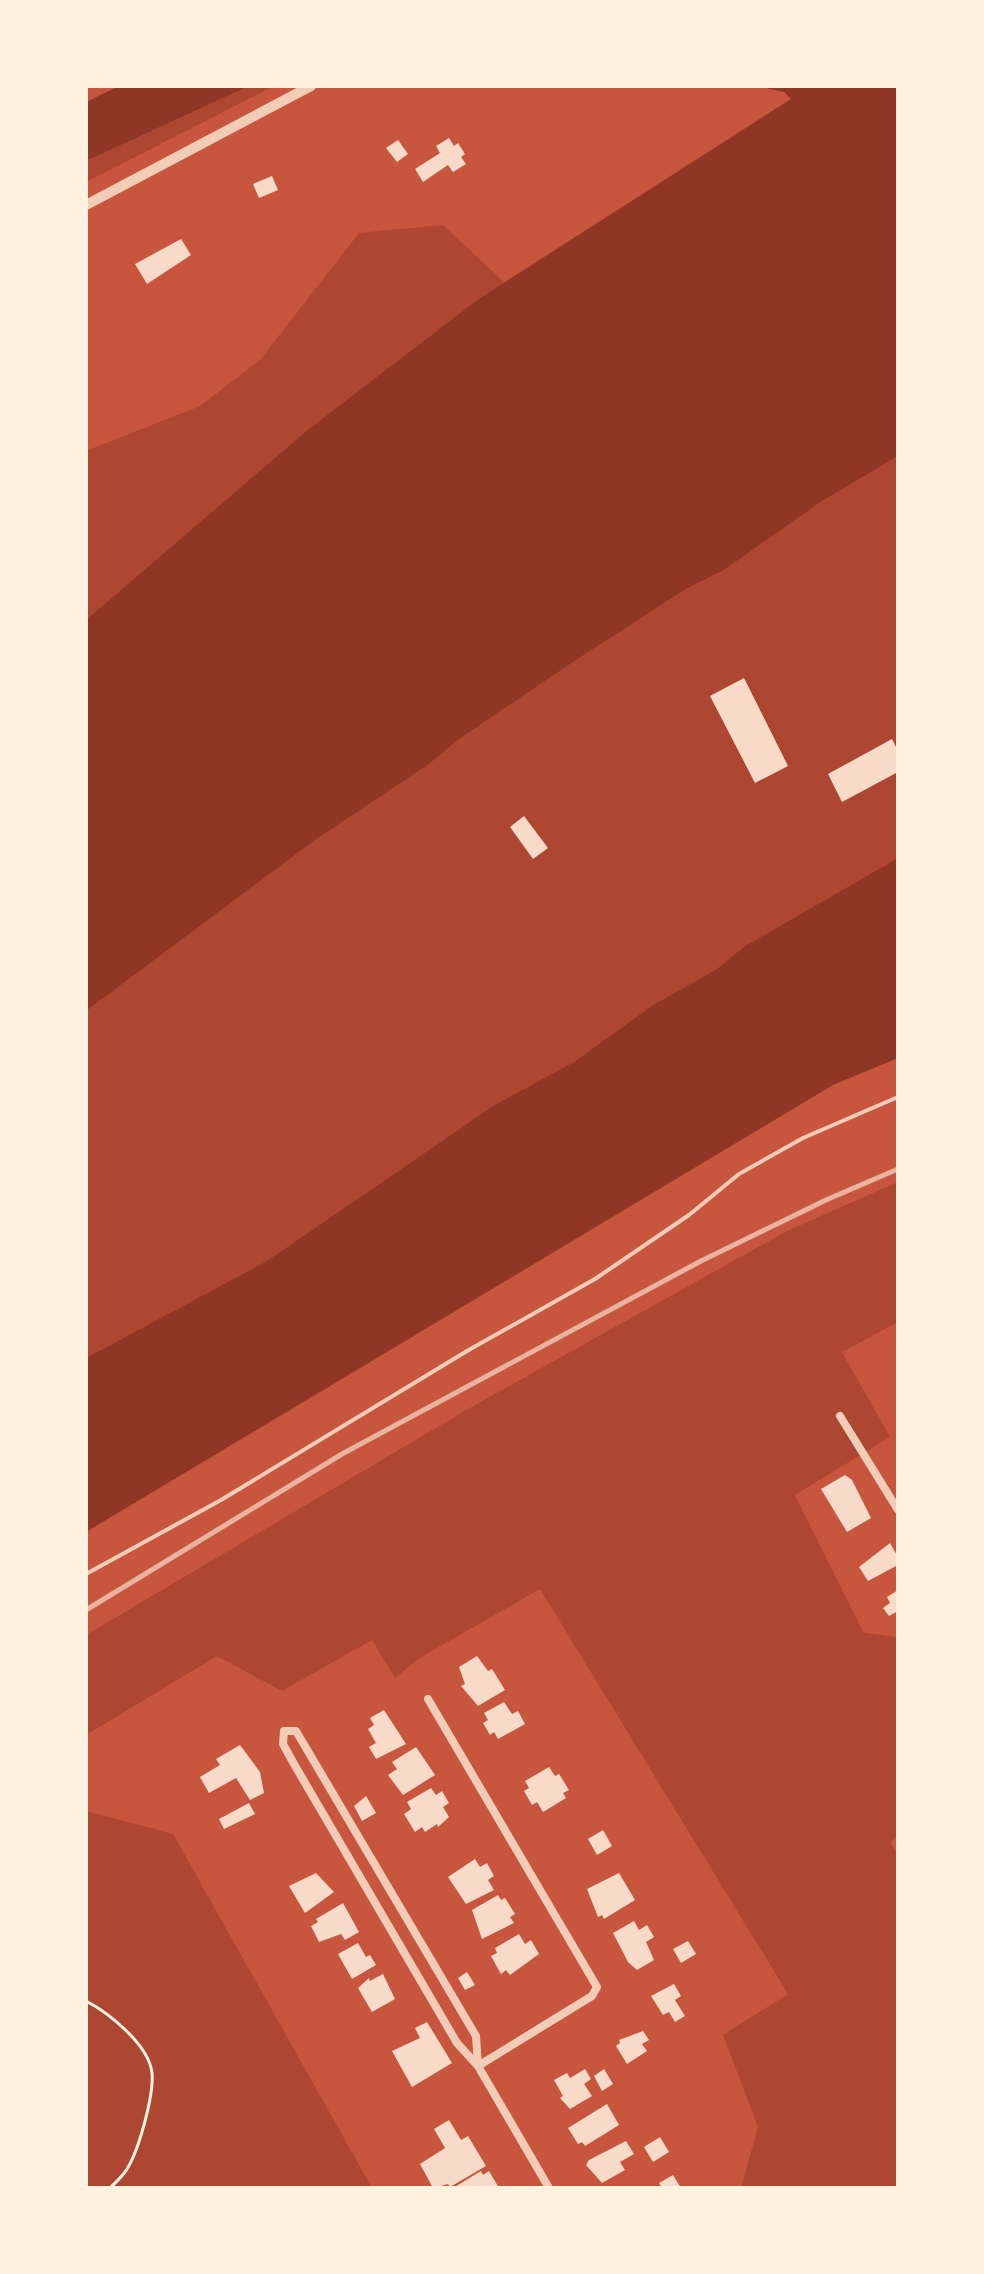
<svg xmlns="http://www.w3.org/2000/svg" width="984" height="2274" viewBox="0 0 984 2274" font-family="'Varela Round',sans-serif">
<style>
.green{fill:#ae4732}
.water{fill:#8f3625}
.building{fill:#f7dbc8}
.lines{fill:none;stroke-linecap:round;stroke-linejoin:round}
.path{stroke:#fff3e0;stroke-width:3}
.service{stroke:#f1ccb7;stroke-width:4}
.minor{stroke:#f1ccb7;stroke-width:8}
.tertiary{stroke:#f1ccb7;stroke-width:10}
.rail{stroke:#e9b49f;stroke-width:5}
</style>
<rect width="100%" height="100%" fill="#c8553d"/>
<g class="green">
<polygon points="249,86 274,86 86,182 86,161"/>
<polygon points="443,225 504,282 305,432 86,620 86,451 200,406 260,360 359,233"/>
<polygon points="898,456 898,858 745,946 717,969 653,1005 574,1062 493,1106 267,1261 86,1358 86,1011 315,840 429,764 459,739 579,658 686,589 724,570 822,501"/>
<polygon points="898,1182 898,1322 842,1352 890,1437 795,1495 864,1633 898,1637 898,1837 890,1842 898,1855 898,2188 741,2188 758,2127 723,2035 788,1994 540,1589 421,1657 395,1678 372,1640 282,1691 217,1656 86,1735 86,1635 468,1409 787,1231"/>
<polygon points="86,1811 173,1834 372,2188 86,2188"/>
</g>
<g class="water">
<polygon points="119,86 249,86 86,161 86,102"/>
<polygon points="758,86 898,86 898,456 822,501 724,570 686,589 579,658 459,739 429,764 315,840 86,1011 86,620 305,432 480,298 791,99 784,92"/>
<polygon points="898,858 898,1058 833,1085 86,1532 86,1358 267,1261 493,1106 574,1062 653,1005 717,969 745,946"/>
</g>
<g class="building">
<polygon points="449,138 454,146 458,143 465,154 461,157 466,164 453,172 448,165 423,182 415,169 440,153 436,146"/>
<polygon points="398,140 408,154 397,162 386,148"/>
<polygon points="272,176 278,190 259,198 253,184"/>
<polygon points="181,239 191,255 147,284 135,264"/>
<polygon points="744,678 788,766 755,783 710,696"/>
<polygon points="892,739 898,751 898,772 842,802 828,774"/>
<polygon points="524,816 548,848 533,859 510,827"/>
<polygon points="845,1475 852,1480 871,1518 847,1532 821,1489"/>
<polygon points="890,1543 898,1557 898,1565 868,1581 859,1567"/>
<polygon points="898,1590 898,1611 889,1616 883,1608 890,1603 887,1597"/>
<polygon points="477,1656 488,1671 492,1669 505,1690 478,1706 461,1686 465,1684 459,1667"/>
<polygon points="504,1702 512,1714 518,1711 525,1724 498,1739 494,1732 490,1735 483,1723 488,1720 484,1713"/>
<polygon points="384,1710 406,1744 376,1759 369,1747 376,1743 368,1729 374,1725 370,1718"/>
<polygon points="240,1745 260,1772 264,1793 250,1800 236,1778 209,1793 200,1777 220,1765 216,1759"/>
<polygon points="416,1747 435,1775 403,1795 388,1775 397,1769 392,1762"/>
<polygon points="549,1767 555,1776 559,1774 569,1790 563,1793 566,1798 543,1812 537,1802 532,1805 524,1791 529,1788 525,1781"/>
<polygon points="431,1788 436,1795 442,1791 449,1803 443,1807 449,1817 438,1827 437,1824 425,1832 422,1827 415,1832 404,1814 411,1809 407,1802"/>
<polygon points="366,1796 376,1813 362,1821 354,1806"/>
<polygon points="249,1803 255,1814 224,1829 219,1819"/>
<polygon points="603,1830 612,1846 597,1855 588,1839"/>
<polygon points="475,1859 480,1867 487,1863 494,1876 488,1880 494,1890 466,1904 448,1877"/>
<polygon points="316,1873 334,1892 305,1913 289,1886"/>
<polygon points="619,1873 635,1900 604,1919 602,1915 598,1917 587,1889"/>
<polygon points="498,1895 501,1900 505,1898 515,1914 510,1917 514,1923 482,1939 472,1910"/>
<polygon points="343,1903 359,1932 345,1940 341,1934 319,1942 311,1926 318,1922 316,1919"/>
<polygon points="634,1921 639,1930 647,1925 654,1937 646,1942 654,1960 637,1970 628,1962 613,1933"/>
<polygon points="519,1934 525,1944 531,1940 539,1954 510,1975 506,1970 501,1974 491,1956 497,1953 495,1948"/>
<polygon points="688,1941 696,1954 681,1963 673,1949"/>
<polygon points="358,1943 366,1957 370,1955 376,1965 352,1979 338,1954"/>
<polygon points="467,1972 475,1985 465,1990 458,1978"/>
<polygon points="383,1974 395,1999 372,2012 358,1988 369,1978 370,1981"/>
<polygon points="674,1984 681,1996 675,2000 685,2016 675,2022 669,2012 663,2015 651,1996"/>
<polygon points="427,2022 452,2063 412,2087 392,2051 420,2038 415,2028"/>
<polygon points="643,2031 649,2040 642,2044 647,2051 627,2064 616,2046 620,2043 619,2040"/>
<polygon points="585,2069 591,2079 584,2084 592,2096 570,2109 560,2098 563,2096 554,2080 567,2073 570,2078"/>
<polygon points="604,2069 613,2084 602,2091 594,2076"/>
<polygon points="607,2104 619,2125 585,2146 582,2142 578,2144 568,2128"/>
<polygon points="449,2120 461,2140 468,2136 486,2166 450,2187 448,2184 433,2188 420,2164 445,2148 434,2129"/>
<polygon points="660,2137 669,2152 653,2162 644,2147"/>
<polygon points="626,2141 634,2154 620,2162 625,2170 602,2183 586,2165 589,2160"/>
<polygon points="481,2171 483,2175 489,2171 499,2188 453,2188"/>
<polygon points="673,2175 681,2188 662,2188 659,2183"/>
</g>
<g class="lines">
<path class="path" d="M86 2001C109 2013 149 2045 152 2073 154 2095 139 2150 127 2169 123 2176 116 2182 110 2188"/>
<polyline class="service" points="86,1574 221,1500 467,1351 595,1279 689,1215 739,1174 803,1138 898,1097"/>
<g class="minor">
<polyline points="840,1416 898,1510"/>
<polyline points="428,1699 597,1987 592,1996 478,2066"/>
<polyline points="478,2066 476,2036 296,1731 284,1731 283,1744 294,1764 457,2043 478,2066 549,2188"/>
</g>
<polyline class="tertiary" points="86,205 311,86"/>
<polyline class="rail" points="86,1610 342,1454 701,1261 826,1200 898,1169"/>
</g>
<rect width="984" height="2274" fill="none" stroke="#fff3e0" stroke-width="176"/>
</svg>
